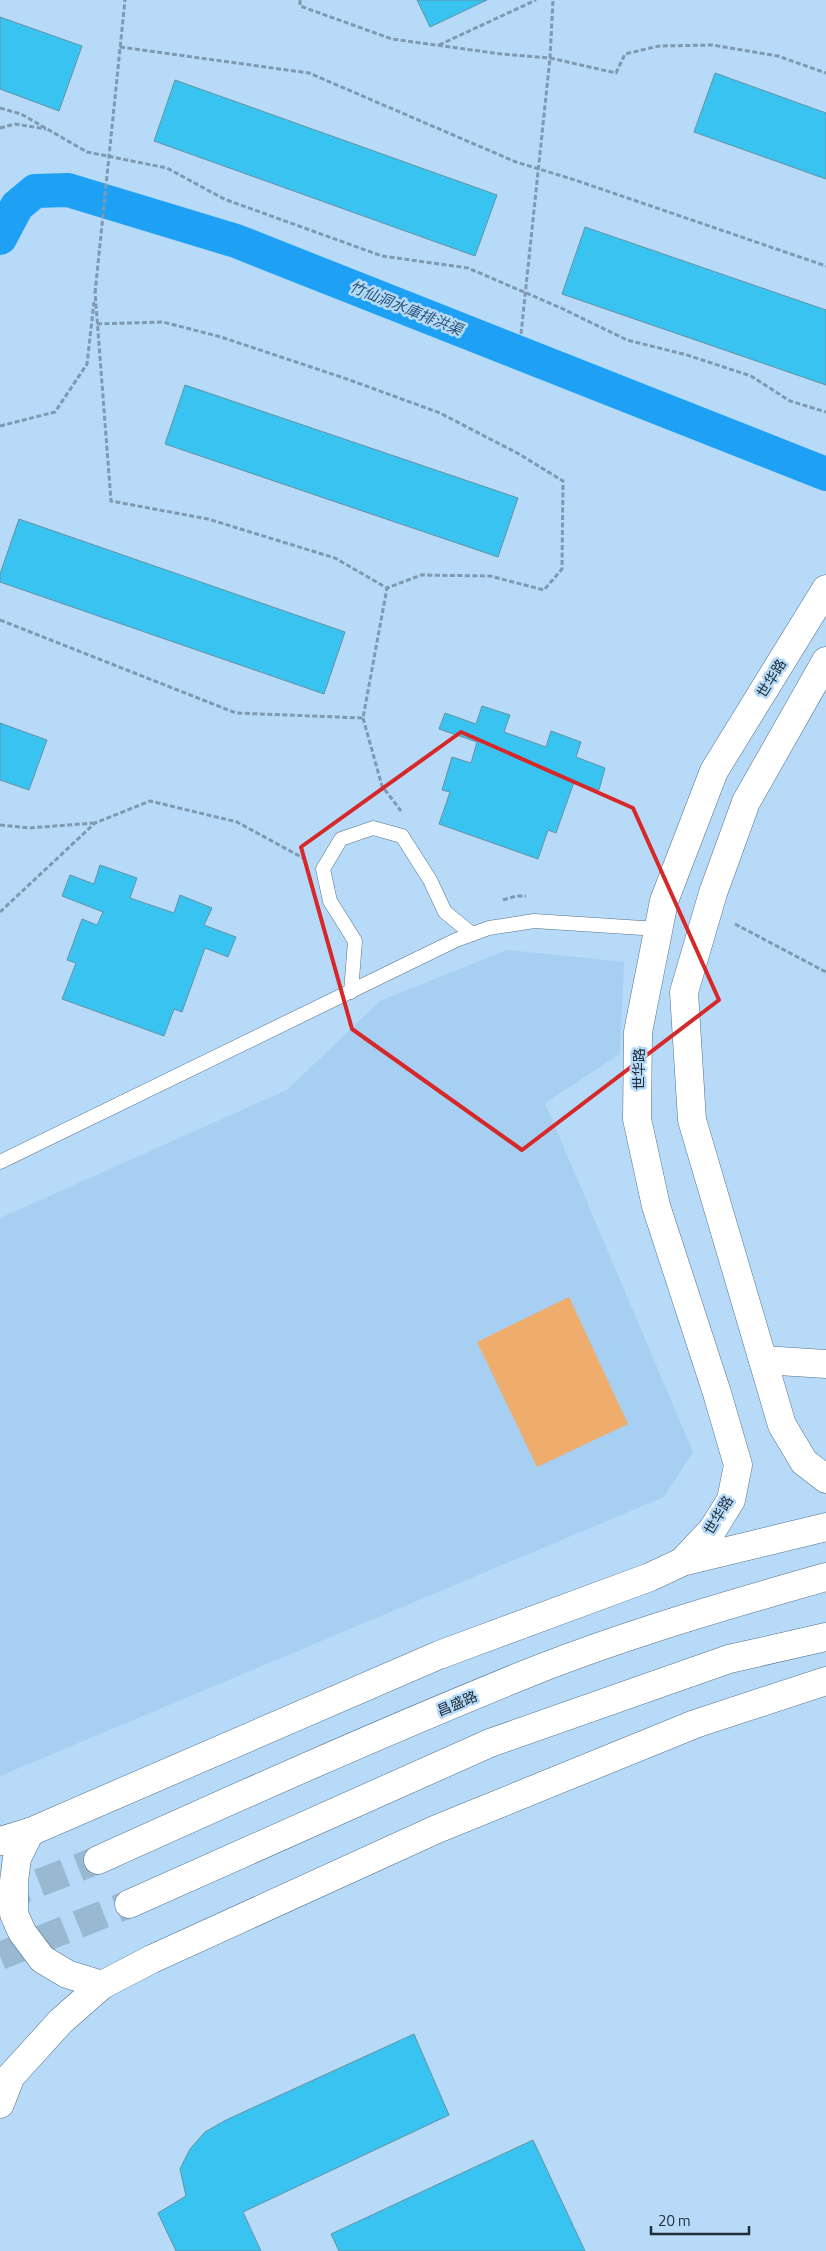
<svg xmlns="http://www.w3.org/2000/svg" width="826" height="2251" viewBox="0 0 826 2251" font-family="'Titillium Web','Noto Sans SC',sans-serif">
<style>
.built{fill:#a6cff1}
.green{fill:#eead6d}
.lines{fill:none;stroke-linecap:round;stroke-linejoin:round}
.canal{stroke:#1ea0f5;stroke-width:34}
.building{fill:#39c3f0;stroke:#6592a4}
.primary-tunnel{stroke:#99b8d2;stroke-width:28;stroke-dasharray:28 14;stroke-linecap:butt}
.lane-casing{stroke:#52728d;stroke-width:15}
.secondary-casing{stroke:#52728d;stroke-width:29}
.primary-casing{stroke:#52728d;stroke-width:29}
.path{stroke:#7e99b0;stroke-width:3;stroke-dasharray:5 2.5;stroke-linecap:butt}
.lane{stroke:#fff;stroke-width:14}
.secondary{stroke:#fff;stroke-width:28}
.primary{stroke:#fff;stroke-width:28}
.marked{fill:none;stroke:#d62828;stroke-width:4;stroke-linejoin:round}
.labels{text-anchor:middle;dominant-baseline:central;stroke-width:5;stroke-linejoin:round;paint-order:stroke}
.street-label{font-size:14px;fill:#202e39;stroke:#b7daf8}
.water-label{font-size:15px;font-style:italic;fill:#275478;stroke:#b7daf8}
</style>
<rect width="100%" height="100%" fill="#b7daf8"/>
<polygon class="built" points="507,950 624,962 620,1054 545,1103 693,1452 664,1497 0,1776 0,1218 287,1090 380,1001"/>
<polygon class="green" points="569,1297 628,1424 537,1467 477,1342"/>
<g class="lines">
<polyline class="canal" points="0,238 17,206 35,191 68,190 236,241 826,474"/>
</g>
<g class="building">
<polygon points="417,0 487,0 430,27"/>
<polygon points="0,17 82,46 59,111 0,89"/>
<polygon points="715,73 826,113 826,179 694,132"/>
<polygon points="175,80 497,195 475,256 154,141"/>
<polygon points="585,227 826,310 826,385 562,294"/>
<polygon points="185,385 518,498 498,557 165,444"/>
<polygon points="19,519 345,632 324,694 0,582 0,574"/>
<polygon points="482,706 510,715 504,732 546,747 551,731 581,742 576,757 605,768 599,790 574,782 556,833 548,830 538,859 439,824 450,792 442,790 452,757 471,763 477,742 439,729 445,713 476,724"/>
<polygon points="0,723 47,740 29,790 0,780"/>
<polygon points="100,865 137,878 130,898 174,913 180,895 212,908 204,925 236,937 228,957 205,948 182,1012 174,1009 164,1036 62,999 76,963 67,960 82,919 97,925 103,912 62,896 70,875 94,884"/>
<polygon points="414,2034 449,2115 243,2212 261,2251 176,2251 158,2213 186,2196 180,2169 190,2149 205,2132 226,2120"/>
<polygon points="533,2140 585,2251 339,2251 331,2234"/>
</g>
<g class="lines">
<g class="primary-tunnel">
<polyline points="0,1898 98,1860"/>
<polyline points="0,1956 129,1904"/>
</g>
<g class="lane-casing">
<g id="lane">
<polyline points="351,992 355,941 330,901 323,869 341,839 373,828 402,836 430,880 445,912 472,934"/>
<polyline points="0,1162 456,940 489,928 534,921 658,929"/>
</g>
</g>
<g class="secondary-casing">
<g id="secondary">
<polyline points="826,661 746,802 713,893 684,992 692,1120 782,1425 804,1462 826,1479"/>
<polyline points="763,1360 826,1364"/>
<polyline points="682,1562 713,1529 731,1500 738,1465 717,1393 656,1206 637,1119 638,1032 664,901 714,771 826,589"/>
</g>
</g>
<g class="primary-casing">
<g id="primary">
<polyline points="30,1832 17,1858 14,1881 14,1914 22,1932 42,1959 67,1974 102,1985"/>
<polyline points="0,1841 30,1832 439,1655 650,1577 682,1562 826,1527"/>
<path d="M98 1860C242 1795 385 1731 531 1672 627 1634 727 1605 826 1577"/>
<polyline points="129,1904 490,1743 729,1659 826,1637"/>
<polyline points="0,2104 11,2076 61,2021 102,1985 152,1959 437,1829 695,1724 826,1681"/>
</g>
</g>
<g class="path">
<polyline points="300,0 300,6 392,39 501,54 550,58 553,0"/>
<polyline points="439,45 536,0"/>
<polyline points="120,47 309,73 516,162 575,180 826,266"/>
<polyline points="0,108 21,114 87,152 167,168 224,199 382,256 468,268 561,308 627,340 687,355 751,376 790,401 826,412"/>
<polyline points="0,128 15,124 46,129"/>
<polyline points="95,293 125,0"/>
<polyline points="97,324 163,322 221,337 347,379 440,413 519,454 563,481 562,569 544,590 490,576 421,575 387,588"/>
<polyline points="521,334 550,58 616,73 625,54 659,46 712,45 778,56 826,73"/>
<polyline points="0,426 55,412 87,364 94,302"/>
<polyline points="0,620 236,713 363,718 387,588 335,558 208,519 111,501 95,292"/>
<polyline points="363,718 382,786 401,811"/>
<polyline points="0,825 29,828 94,823"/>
<polyline points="503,900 516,896 526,896"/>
<polyline points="0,912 95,823 150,801 237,822 303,858"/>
<polyline points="735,924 826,972"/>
</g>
<use href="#lane" class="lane"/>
<use href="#secondary" class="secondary"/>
<use href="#primary" class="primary"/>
</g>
<path class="marked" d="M461 732 633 808 719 1000 522 1150 352 1029 301 847Z"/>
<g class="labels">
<g class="street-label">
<text transform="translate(771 678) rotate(-58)">世华路</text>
<text transform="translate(638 1069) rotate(-90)">世华路</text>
<text transform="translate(718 1515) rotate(-59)">世华路</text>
<text transform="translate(457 1703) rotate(-23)">昌盛路</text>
</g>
<g class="water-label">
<text transform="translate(406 308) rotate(22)">竹仙洞水庫排洪渠</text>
</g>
</g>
<path d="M651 2226v8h98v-8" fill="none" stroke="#202e39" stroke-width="2.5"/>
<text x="658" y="2226" font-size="15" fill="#202e39" stroke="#b7daf8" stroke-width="4" paint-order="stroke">20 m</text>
</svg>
